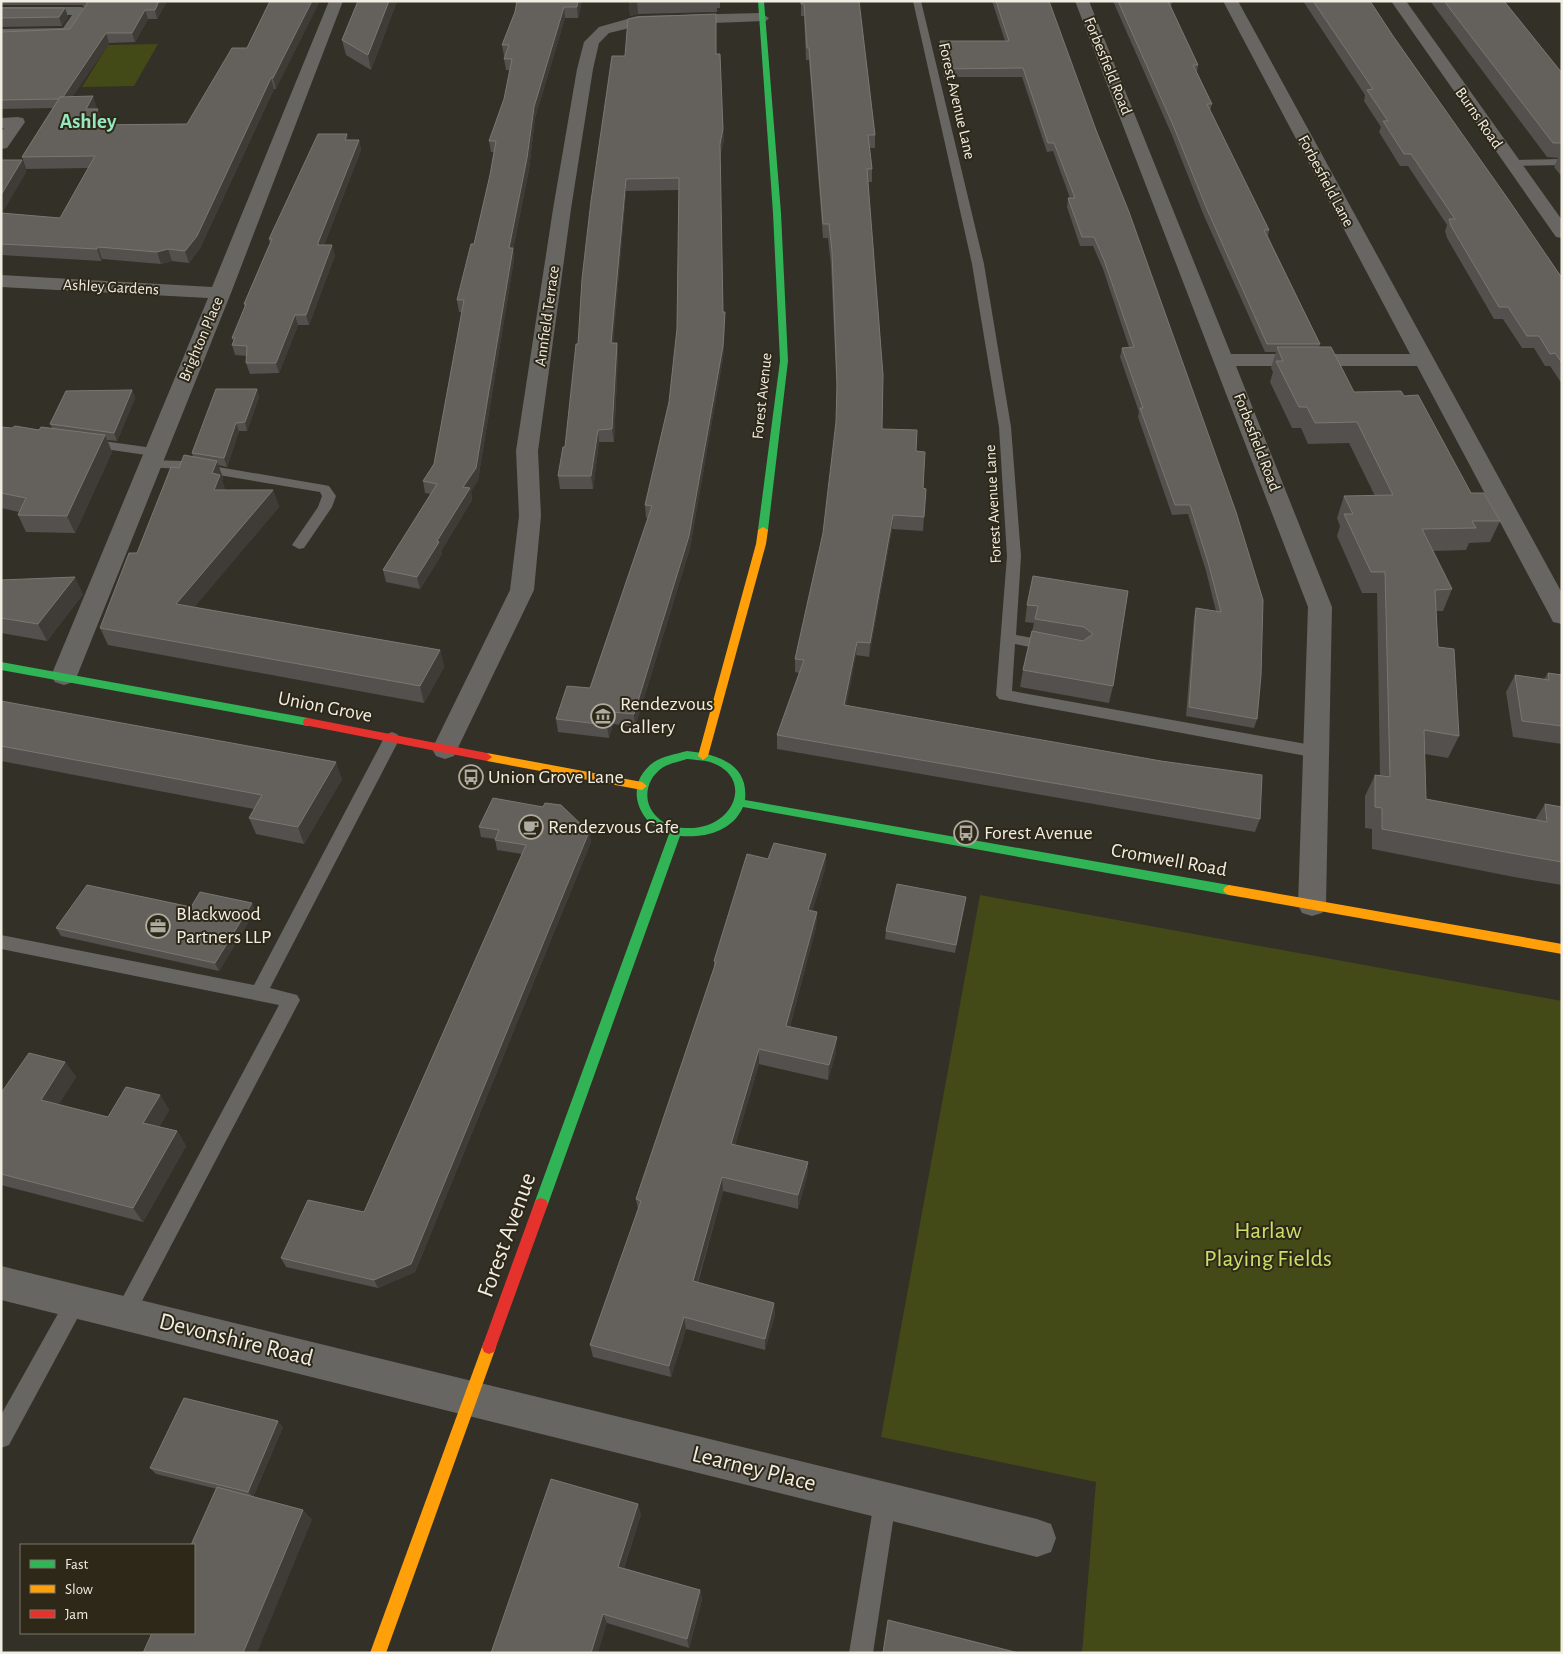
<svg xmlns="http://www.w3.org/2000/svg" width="1563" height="1654" viewBox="0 0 1563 1654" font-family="'Alegreya Sans',sans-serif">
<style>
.green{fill:#434a18}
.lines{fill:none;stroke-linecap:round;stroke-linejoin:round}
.lane{fill:#676662;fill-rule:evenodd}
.street{fill:#676662;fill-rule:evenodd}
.fast{fill:#30b455;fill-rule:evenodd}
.slow{fill:#ff9f0a;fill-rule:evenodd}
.jam{fill:#e5322d;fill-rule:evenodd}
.wall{fill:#53504d}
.shaded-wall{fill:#3f3c37}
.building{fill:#64615d;stroke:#7a7772}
.labels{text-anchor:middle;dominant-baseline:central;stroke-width:4;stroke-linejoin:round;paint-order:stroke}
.far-street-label{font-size:16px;fill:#f1ede3;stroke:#2e2819}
.poi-label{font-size:20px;fill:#f1ede3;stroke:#2e2819;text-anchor:start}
.street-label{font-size:20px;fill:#f1ede3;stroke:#2e2819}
.far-district-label{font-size:21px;font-weight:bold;fill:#95e8bf;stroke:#2e2819}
.near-park-label{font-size:24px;fill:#cce067;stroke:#2e2819}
.near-street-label{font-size:24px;fill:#f1ede3;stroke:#2e2819}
</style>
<rect width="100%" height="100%" fill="#333027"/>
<g class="green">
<polygon points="158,44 134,86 82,87 108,45"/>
<polygon points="980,895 1562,1001 1562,1653 1082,1653 1096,1482 881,1437"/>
</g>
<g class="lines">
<g class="lane">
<polygon points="913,1 921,1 984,264 1011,427 1021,556 1016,635 1050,641 1057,646 1050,651 1015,644 1012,691 1317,746 1323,748 1325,752 1323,756 1317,758 1004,700 999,699 996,695 1007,556 999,427 972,264"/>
<polygon points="1562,159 1562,165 1511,166 1506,163 1511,160"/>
<polygon points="89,439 153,448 159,452 153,456 84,446 83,443"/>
<polygon points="148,460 183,461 324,485 329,486 336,496 332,507 304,548 299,549 292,545 318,507 322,496 320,492 183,469 143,467 142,464 143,461"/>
<polygon points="392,732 397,734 400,738 270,988 297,995 300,1000 132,1320 125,1323 118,1320 115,1313 118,1306 279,1005 1,949 1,935 254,985 384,738 387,734"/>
<polygon points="76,1291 83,1294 86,1301 83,1308 9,1445 1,1448 1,1415 69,1294"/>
<polygon points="885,1491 893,1494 896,1502 873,1653 849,1653 874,1502 877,1494"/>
</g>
<g class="street">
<polygon points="329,1 343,1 231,293 77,676 73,682 64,685 55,682 51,676 208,298 1,287 1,275 212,287"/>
<polygon points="1075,1 1089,1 1231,354 1410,354 1223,1 1238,1 1562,593 1562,624 1553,622 1550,616 1417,366 1236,366 1332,607 1326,905 1322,913 1312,916 1302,913 1298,905 1308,607"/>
<polygon points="1391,1 1406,1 1562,220 1562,238 1556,237"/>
<polygon points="1,7 82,7 89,11 73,36 1,39 1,29 63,28 72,15 1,15"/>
<polygon points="761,13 769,18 766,21 638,26 609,33 599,43 593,69 571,209 538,451 541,516 534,590 454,756 445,759 436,756 432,749 510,590 519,516 516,451 553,209 577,69 584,42 599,27 638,16"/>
<polygon points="17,117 23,118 25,122 7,148 1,149 1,132 4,128 1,128 1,118"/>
<polygon points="1,1266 1037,1519 1051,1524 1056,1538 1051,1552 1037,1557 1,1300"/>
</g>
<g class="fast">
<polygon points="758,1 764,1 781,213 788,361 768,530 763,533 758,530 780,361 773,213"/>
<polygon points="1,662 308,718 313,722 308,726 1,670"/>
<path d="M687 751C716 754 749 763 745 800L1229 885 1233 887 1235 890 1233 893 1229 895 743 807C732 832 704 838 680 836L548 1204 546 1208 541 1210 536 1208 534 1204 669 834C637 824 623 784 654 762 663 756 676 754 687 751ZM687 759C694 760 703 760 710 762 756 777 734 831 685 828 674 828 665 825 657 817 642 803 645 780 662 768 669 763 679 762 687 759Z"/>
</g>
<g class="slow">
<polygon points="763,527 768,530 766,544 708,756 703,760 698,756 756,544 758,530"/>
<polygon points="487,753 642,782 647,786 642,790 487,761 482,757"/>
<polygon points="1229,885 1562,944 1562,954 1229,895 1225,893 1223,890 1225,887"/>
<polygon points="489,1340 494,1342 496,1347 386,1653 370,1653 482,1347 484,1342"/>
</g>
<g class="jam">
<polygon points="308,718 487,753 492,757 487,761 304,725 303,722 304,719"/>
<polygon points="541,1198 546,1200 548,1204 496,1347 494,1352 489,1354 484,1352 482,1347 534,1204 536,1200"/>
</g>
</g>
<g class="wall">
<polygon points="1,1 167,1 157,19 148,19 135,42 109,43 72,97 97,108 96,109 102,120 100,125 187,124 247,48 270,1 276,89 274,89 200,248 189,263 172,261 161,264 102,259 101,261 1,255 1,160 22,160 26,172 2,213 60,218 88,168 26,169 22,157 53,108 1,109 1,32 70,29 84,7 82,5 1,5"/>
<polygon points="358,1 397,1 371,70 346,55 342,40"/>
<polygon points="517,1 582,1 578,18 565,18 535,118 529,169 513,249 514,259 478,480 471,491 472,500 441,551 442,554 420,589 386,582 383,570 431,494 425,493 423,481 434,464 462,312 459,312 457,300 474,244 490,175 494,152 491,152 489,141 504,99 510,70 506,70 504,59 505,56 504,56 502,45 515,12"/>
<polygon points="629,1 720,1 720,8 717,8 717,12 638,14 630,16"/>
<polygon points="801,1 859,1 875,135 875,148 870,148 872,169 872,182 868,182 882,429 916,451 923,488 926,489 923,531 892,529 869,657 856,655 846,705 1260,819 1255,832 777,749 777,735 799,673 795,672 795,659 823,533 836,422 837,397 831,265 828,238 823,238 809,60 806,60 804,16 801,16"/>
<polygon points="992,1 1049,1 1257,719 1254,728 1186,716 1194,617 1196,608 1216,611 1206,571 1188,514 1172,515 1138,417 1139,412 1120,357 1122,348 1129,347 1103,269 1093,246 1080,246 1067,207 1068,198 1070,198 1053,151 1047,152 1022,77 944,77 939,49 940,41 1005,41"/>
<polygon points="1113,1 1172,1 1171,8 1198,65 1197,72 1212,104 1210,111 1269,230 1268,236 1320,344 1319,347 1354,392 1404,396 1471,493 1500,521 1490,542 1469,543 1466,550 1433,551 1452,589 1443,611 1436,611 1438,647 1459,736 1448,758 1425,754 1426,799 1535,820 1545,804 1562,807 1562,885 1514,877 1372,849 1372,829 1365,828 1365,796 1375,775 1380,776 1377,593 1362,593 1337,536 1340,526 1337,518 1344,496 1375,496 1349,443 1308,444 1301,428 1292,428 1270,382 1273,372 1271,368 1276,352 1265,352 1204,216 1171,133"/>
<polygon points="1303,1 1370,1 1393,36 1562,278 1562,384 1550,366 1545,366 1534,348 1522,348 1503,319 1494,319 1447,238 1445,231 1447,225 1408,166 1400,166 1379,132 1381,127 1364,101 1365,95"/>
<polygon points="1430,1 1504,1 1562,73 1562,177 1554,167 1558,158 1547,157"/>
<polygon points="1,8 65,8 68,17 62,26 1,27"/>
<polygon points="716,14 716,54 724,140 720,156 723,312 725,325 723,358 690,548 635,727 613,724 609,738 558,732 556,719 590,688 648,518 646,518 645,505 669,402 677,329 679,190 626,191 613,343 617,343 618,355 614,442 599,442 593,489 560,489 558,476 565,447 578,344 625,56"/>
<polygon points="349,140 359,140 361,150 324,245 335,255 309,325 298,325 279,373 250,374 246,363 247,356 235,355 232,345 233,341 232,338 245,308 244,304 270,243 269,239"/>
<polygon points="257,389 259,397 247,431 239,431 227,467 218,465 223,478 222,480 225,490 273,490 279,507 194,607 440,650 444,667 424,703 108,645 100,628 179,468 193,457 192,453"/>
<polygon points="132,390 135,398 117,441 107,440 112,452 75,533 26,532 18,515 19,512 1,508 1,427 12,428 39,430 52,428 50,424"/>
<polygon points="1,580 83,594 47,641 1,633"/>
<polygon points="1128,591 1113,686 1109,703 1020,687 1023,670 1034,623 1025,622 1027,605"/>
<polygon points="1548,673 1562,675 1562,744 1513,737 1506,692 1515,675 1544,679"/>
<polygon points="1,701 342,779 304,844 256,834 249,818 254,809 1,761"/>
<polygon points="479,827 589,832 591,842 415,1272 378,1288 286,1267 281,1258 364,1212 522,854 497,850 495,839 481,837"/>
<polygon points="826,854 825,869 812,911 817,912 816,927 790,1026 836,1052 828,1080 759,1064 735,1145 808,1162 807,1176 798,1209 723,1191 698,1283 774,1303 775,1315 765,1350 686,1329 671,1377 593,1357 590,1345 638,1209 636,1199 714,968 714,961 768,859"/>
<polygon points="966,897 955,953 885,939 886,931"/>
<polygon points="252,903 255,911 219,971 61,936 56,928 191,907"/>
<polygon points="65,1062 76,1077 58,1105 108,1117 160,1095 169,1110 159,1127 177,1131 186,1146 143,1222 1,1185 1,1093"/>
<polygon points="283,1427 253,1497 303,1510 312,1520 217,1489 156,1474 150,1468"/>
<polygon points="641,1514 624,1568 700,1590 702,1600 689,1648 607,1623 491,1653"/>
</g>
<g class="shaded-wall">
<polygon points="159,1 167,1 157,19 155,10"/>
<polygon points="312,1 320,1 276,89 273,78"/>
<polygon points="389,1 397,1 371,70 368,55"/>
<polygon points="578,1 582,1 578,18 577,7"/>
<polygon points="635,1 637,1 638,14 630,16 629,3"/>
<polygon points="564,7 565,18 535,118 529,169 513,249 514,259 478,480 471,491 472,500 441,551 442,554 420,589 417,577 437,541 463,487 534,107"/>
<polygon points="65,8 68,17 62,26 59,17"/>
<polygon points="145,10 148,19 135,42 132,33"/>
<polygon points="106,33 109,43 65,108 62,99"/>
<polygon points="271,78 274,89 200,248 189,263 185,251"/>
<polygon points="93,96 97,108 90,120 86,109"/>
<polygon points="98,109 102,120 94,136 90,125"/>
<polygon points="723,129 724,140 720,156 720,144"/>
<polygon points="347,134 350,144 345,140"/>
<polygon points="359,140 361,150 321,253 321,255 318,243"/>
<polygon points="22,160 26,172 1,215 1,195"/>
<polygon points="626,179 626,191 612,356 611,343"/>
<polygon points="332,245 335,255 309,325 306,315"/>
<polygon points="98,247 102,259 101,261 97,249"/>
<polygon points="168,249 172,261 161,264 157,252"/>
<polygon points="725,312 725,325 723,358 690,548 635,727 634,714"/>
<polygon points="295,315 298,325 279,373 276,363"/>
<polygon points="617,343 618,355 614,442 612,429"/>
<polygon points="257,389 259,397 247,431 245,422"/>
<polygon points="132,390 135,398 117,441 114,433"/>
<polygon points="236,423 239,431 227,467 224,458"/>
<polygon points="598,430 599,442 593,489 591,476"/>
<polygon points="105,435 112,452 75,533 67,516"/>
<polygon points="217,461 223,478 222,480 226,492 214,490 212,473"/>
<polygon points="273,490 279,507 183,621 176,604"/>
<polygon points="893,515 892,529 869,657 870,643"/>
<polygon points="75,577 83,594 47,641 38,624"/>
<polygon points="857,642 856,655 844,718 844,705"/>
<polygon points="440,650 444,667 424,703 420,686"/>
<polygon points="611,712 613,724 609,738 607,725"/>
<polygon points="336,762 342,779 304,844 298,827"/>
<polygon points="589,832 591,842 415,1272 378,1288 374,1280"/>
<polygon points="826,854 825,869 808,926 808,910"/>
<polygon points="252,903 255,911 219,971 215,963"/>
<polygon points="817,912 816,927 786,1040 786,1026"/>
<polygon points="837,1037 836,1052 828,1080 829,1065"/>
<polygon points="759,1049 759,1064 731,1158 731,1144"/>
<polygon points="65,1062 76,1077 52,1115 41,1100"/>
<polygon points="160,1095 169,1110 153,1138 143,1123"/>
<polygon points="177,1131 186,1146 143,1222 133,1208"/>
<polygon points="808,1162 807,1176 798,1209 798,1195"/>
<polygon points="722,1177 723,1191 694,1294 693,1281"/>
<polygon points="774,1303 775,1315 765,1350 765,1339"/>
<polygon points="684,1317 686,1329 671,1377 669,1366"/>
<polygon points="278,1421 283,1427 253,1497 248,1492"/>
<polygon points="638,1504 641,1514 621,1576 618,1567"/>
<polygon points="303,1510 312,1520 257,1653 243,1653"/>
<polygon points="700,1590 702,1600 689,1648 687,1639"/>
<polygon points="603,1614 607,1623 598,1653 591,1653"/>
</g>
<g class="building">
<polygon points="87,1 159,1 155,10 145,10 132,33 106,33 63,97 60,97 59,99 1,100 1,32 70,29 88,2"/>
<polygon points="270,1 312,1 273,78 271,78 197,236 185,251 168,249 157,252 98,247 97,249 1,244 1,213 60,218 95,156 22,157 60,97 93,96 86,109 98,109 90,125 187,124 232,48 247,48"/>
<polygon points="358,1 389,1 368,55 342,40"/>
<polygon points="517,1 578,1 577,7 564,7 534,107 527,158 509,248 513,248 476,468 463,487 470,488 437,541 439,542 417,577 383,570 437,484 423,481 434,464 464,300 457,300 471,244 474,244 490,175 496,141 489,141 504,99 512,59 504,59 509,45 502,45 515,12"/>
<polygon points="801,1 859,1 875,135 868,135 872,169 867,169 883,375 882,429 917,430 916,451 925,452 923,488 926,489 924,517 893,515 870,643 857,642 844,705 1161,761 1262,775 1260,819 777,735 804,660 795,659 823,533 836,422 837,384 832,251 829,224 823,224 809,48 807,48 804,4 801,4"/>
<polygon points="996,1 1049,1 1096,130 1129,212 1236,512 1263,600 1261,675 1257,719 1189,707 1196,608 1221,612 1208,562 1190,505 1175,505 1140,408 1143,408 1122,348 1134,347 1104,260 1094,237 1082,237 1068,198 1075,198 1054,143 1048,143 1023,68 945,69 940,41 1009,41"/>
<polygon points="1118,1 1168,1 1198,65 1193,65 1212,104 1207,104 1269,230 1264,230 1320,344 1267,344 1206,207 1173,125"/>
<polygon points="1313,1 1370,1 1393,36 1508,199 1562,278 1562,363 1555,353 1550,354 1539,336 1527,336 1508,307 1499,307 1451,226 1449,219 1455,219 1411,154 1404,154 1383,121 1388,121 1367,90 1373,89"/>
<polygon points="1444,1 1504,1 1562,73 1562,143 1553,143"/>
<polygon points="1,8 65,8 59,17 1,18"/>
<polygon points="716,14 716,54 720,54 723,129 720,144 723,312 725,312 723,346 689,536 634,714 611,712 607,725 556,719 567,686 590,688 652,506 645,505 669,402 677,329 679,178 626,179 611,343 617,343 612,429 598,430 591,476 558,476 563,447 565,447 576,344 578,344 582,279 591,201 612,56 625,56 628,19 638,17"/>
<polygon points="318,134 347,134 345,140 359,140 318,243 318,245 332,245 306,315 295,315 276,363 246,363 247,346 232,345 235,338 232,338 246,304 244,304 272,239 269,239"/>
<polygon points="1,160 22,160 1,195"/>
<polygon points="1277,347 1331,347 1354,392 1401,391 1404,396 1418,395 1471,493 1484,493 1500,521 1472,521 1476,528 1422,529 1452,589 1435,590 1438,647 1454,649 1459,736 1424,730 1426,799 1547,822 1545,804 1562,807 1562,862 1527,856 1382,829 1382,808 1375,807 1375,775 1390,777 1385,572 1371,572 1344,514 1353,514 1344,496 1393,495 1357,422 1315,423 1307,407 1299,407 1276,361 1283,361"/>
<polygon points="216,389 257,389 245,422 236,423 224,458 192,453"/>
<polygon points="132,390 114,433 50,424 66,391"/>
<polygon points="15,426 39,430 41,427 105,435 67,516 18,515 26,498 1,493 1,427 12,428"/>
<polygon points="184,455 217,461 212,473 220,475 214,490 273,490 176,604 440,650 420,686 100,628 129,553 137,553 171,467 179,468"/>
<polygon points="1033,576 1128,591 1113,686 1023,670 1032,631 1083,641 1093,634 1084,627 1035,619 1038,606 1027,605"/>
<polygon points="75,577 38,624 1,618 1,580"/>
<polygon points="1548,673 1562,675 1562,726 1522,721 1515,675 1549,680"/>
<polygon points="1,701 336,762 298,827 249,818 262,795 1,746"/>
<polygon points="493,798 543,807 545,803 561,805 589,832 411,1264 374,1280 281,1258 308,1200 364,1212 526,845 495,840 499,830 479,827"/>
<polygon points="774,843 826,854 808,910 817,912 786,1026 837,1037 829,1065 759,1049 731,1144 808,1162 798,1195 722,1177 693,1281 774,1303 765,1339 684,1317 669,1366 590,1345 641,1201 636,1199 716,962 714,961 747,854 768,859"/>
<polygon points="897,884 966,897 956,945 886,931"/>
<polygon points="87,885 191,907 200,892 252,903 215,963 56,928"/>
<polygon points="29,1053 65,1062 41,1100 108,1117 126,1087 160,1095 143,1123 177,1131 133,1208 1,1174 1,1093"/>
<polygon points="184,1398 278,1421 248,1492 150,1468"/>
<polygon points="551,1479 638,1504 618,1567 700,1590 687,1639 603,1614 591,1653 491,1653"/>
<polygon points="217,1487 303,1510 243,1653 143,1653 152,1633 194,1633 194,1545 191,1545"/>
<polygon points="888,1620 1019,1653 883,1653"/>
</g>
<defs>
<g id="museum-ring" transform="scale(1.25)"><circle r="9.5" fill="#2e2819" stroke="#aeaba1" stroke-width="1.5"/><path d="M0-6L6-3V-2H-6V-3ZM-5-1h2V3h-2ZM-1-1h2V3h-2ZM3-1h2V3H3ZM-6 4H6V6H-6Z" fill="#aeaba1"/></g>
<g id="bus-ring" transform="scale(1.25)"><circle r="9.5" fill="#2e2819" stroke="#aeaba1" stroke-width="1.5"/><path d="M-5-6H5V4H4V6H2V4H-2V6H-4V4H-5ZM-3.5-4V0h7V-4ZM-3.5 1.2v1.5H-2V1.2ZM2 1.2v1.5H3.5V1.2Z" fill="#aeaba1"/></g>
<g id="cafe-ring" transform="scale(1.25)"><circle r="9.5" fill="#2e2819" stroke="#aeaba1" stroke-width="1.5"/><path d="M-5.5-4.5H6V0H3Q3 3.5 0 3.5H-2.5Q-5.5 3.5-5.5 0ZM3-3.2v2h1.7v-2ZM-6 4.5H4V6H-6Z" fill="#aeaba1"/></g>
<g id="office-ring" transform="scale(1.25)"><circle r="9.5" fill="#2e2819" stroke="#aeaba1" stroke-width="1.5"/><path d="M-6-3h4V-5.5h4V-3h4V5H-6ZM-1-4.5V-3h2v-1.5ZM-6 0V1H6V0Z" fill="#aeaba1"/></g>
</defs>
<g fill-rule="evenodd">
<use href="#museum-ring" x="603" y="716"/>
<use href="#bus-ring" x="471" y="777"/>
<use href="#cafe-ring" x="531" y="827"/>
<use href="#bus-ring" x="966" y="833"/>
<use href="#office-ring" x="158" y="926"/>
</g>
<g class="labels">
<g class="far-street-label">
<text transform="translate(1108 66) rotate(68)">Forbesfield Road</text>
<text transform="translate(957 101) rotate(77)">Forest Avenue Lane</text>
<text transform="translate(1479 118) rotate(55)">Burns Road</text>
<text transform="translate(1326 181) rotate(62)">Forbesfield Lane</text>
<text transform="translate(111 287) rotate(3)">Ashley Gardens</text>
<text transform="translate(547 316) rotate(-82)">Annfield Terrace</text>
<text transform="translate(201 339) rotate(-67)">Brighton Place</text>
<text transform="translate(762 396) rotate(-84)">Forest Avenue</text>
<text transform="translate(1257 442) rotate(69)">Forbesfield Road</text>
<text transform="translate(993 504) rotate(-93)">Forest Avenue Lane</text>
</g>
<g class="poi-label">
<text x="620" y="704">Rendezvous<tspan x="620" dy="23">Gallery</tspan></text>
<text x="488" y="777">Union Grove Lane</text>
<text x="548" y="827">Rendezvous Cafe</text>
<text x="984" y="833">Forest Avenue</text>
<text x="176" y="914">Blackwood<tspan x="176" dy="23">Partners LLP</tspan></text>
</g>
<g class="street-label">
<text transform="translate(325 707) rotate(11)">Union Grove</text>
<text transform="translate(1169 860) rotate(10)">Cromwell Road</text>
</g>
<g class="far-district-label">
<text x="88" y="121">Ashley</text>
</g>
<g class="near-park-label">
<text x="1268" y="1231">Harlaw<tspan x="1268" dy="28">Playing Fields</tspan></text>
</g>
<g class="near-street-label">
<text transform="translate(507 1235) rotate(-70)">Forest Avenue</text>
<text transform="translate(236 1340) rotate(14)">Devonshire Road</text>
<text transform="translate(754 1469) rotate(14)">Learney Place</text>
</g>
</g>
<rect width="1563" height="1654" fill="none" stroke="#f1ede3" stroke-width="5"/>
<rect x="20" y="1544" width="175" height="90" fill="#2e2819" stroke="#7c776a"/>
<rect x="30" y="1560" width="25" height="8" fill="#30b455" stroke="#7c776a"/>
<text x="65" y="1569" font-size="15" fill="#f1ede3">Fast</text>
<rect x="30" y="1585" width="25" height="8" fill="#ff9f0a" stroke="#7c776a"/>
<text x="65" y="1594" font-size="15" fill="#f1ede3">Slow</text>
<rect x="30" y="1610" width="25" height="8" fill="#e5322d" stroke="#7c776a"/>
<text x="65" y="1619" font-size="15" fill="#f1ede3">Jam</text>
</svg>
